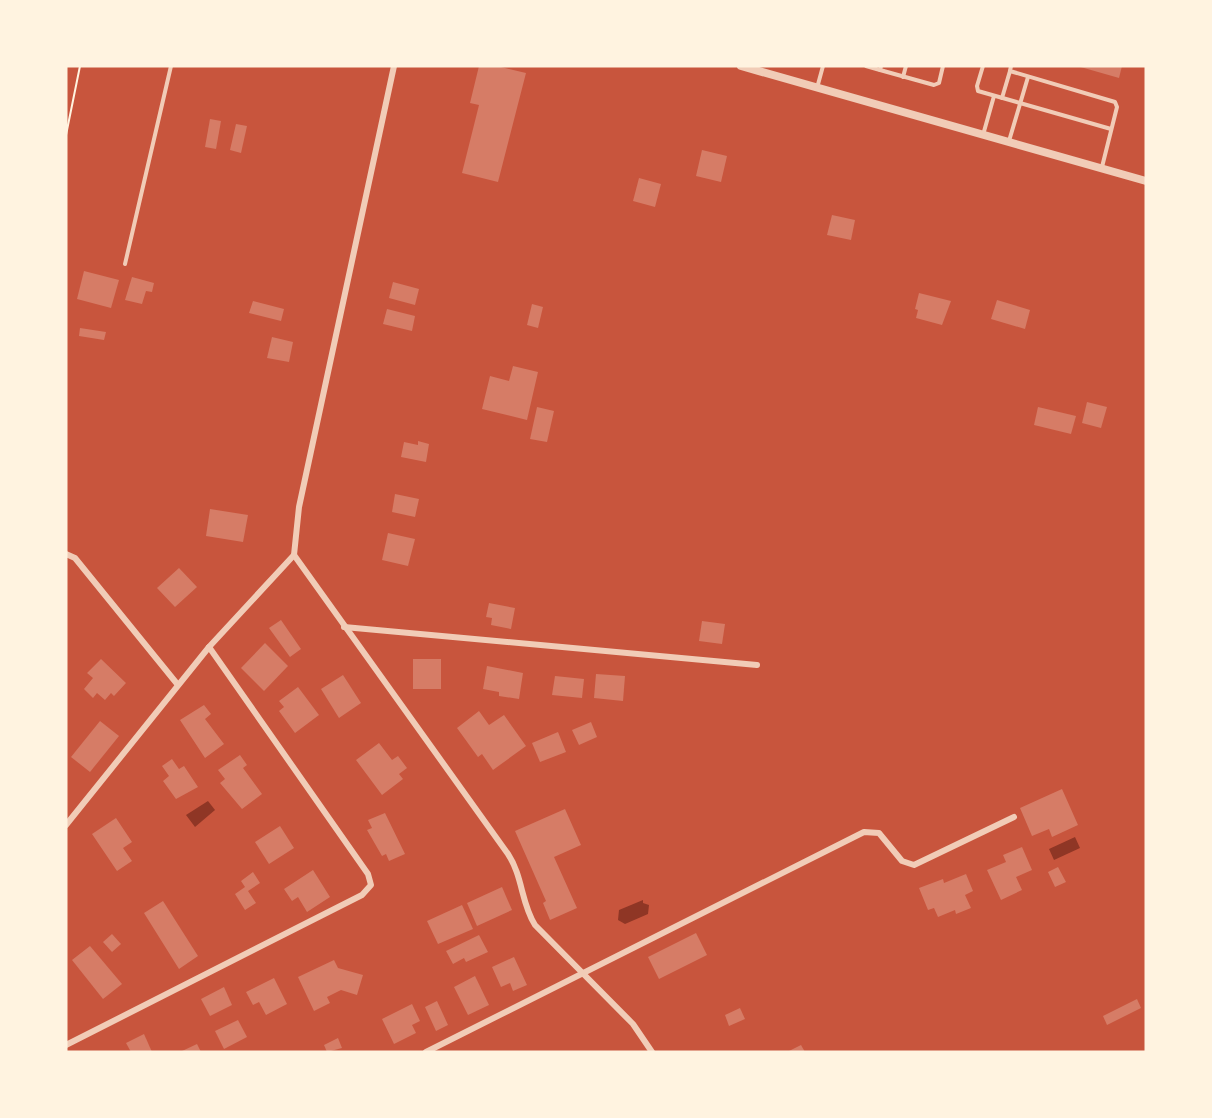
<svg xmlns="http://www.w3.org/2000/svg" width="1212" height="1118" viewBox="0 0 1212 1118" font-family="'Titillium Web',sans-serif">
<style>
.water{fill:#8f3625}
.building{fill:#d67c66}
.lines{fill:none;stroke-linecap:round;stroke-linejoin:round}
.path{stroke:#fff3e0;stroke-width:2}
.service{stroke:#f1ccb7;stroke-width:4}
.minor{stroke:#f1ccb7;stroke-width:6}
.tertiary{stroke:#f1ccb7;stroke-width:8}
</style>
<rect width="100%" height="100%" fill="#c8553d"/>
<g class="water">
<polygon points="208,801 215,810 195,827 186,815"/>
<polygon points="1075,837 1080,848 1054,860 1049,849"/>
<polygon points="643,900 643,903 649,905 648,914 625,924 618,920 619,910"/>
</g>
<g class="building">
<polygon points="479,66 497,66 526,73 498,182 462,173 479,105 470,103"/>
<polygon points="1077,66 1122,66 1119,78"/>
<polygon points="210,119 221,121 216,149 205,147"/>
<polygon points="236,124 247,126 241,153 230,150"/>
<polygon points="702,150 727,156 721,182 696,176"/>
<polygon points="639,178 661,184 655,207 633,201"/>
<polygon points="832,215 855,220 851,240 827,235"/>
<polygon points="84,271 119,280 111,308 77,299"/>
<polygon points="132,277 154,283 152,292 146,291 142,304 125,300"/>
<polygon points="393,282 419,289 415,305 389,298"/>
<polygon points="919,293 951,301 942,325 916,318 918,310 915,309"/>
<polygon points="997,300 1030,310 1025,329 991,319"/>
<polygon points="253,301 284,309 281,321 249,313"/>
<polygon points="532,304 543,307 538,328 527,325"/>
<polygon points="387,309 415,316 412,331 383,324"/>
<polygon points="80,328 106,332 104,340 79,336"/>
<polygon points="272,337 293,342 289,362 267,358"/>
<polygon points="513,366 538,372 527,420 482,409 490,376 509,381"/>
<polygon points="1087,402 1107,407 1101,428 1082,423"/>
<polygon points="537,407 554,411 547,442 530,439"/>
<polygon points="1038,407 1076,416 1071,434 1034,425"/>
<polygon points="418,441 429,444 426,462 401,457 404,442 418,445"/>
<polygon points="395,494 419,499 415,517 392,512"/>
<polygon points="210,509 248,515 243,542 206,536"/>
<polygon points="388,533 415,539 408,566 382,560"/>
<polygon points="179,568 197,587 175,607 157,588"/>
<polygon points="489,603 515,608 511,629 491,625 492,618 486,617"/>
<polygon points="281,620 301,649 290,657 269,628"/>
<polygon points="702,621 725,624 722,644 699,641"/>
<polygon points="265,643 288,666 264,691 241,668"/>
<polygon points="101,659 126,683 114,696 111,693 105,700 97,693 93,698 84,689 93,678 87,673"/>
<rect x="413" y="659" width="28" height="30"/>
<polygon points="487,666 523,673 519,699 499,696 499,692 483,689"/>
<polygon points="596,674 625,676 623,701 594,698"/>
<polygon points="343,675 361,703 339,718 321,689"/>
<polygon points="555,676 584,679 582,698 552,695"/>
<polygon points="298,687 319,715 295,733 279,711 284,707 279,701"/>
<polygon points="204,705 211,714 205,719 224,744 205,758 180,720"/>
<polygon points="479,711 489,725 504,715 526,746 493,770 482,754 478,757 457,728"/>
<polygon points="100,721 119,736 90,772 71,757"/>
<polygon points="591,722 597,737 579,745 572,730"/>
<polygon points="558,732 566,752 540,762 532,743"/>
<polygon points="379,743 392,760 398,756 407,768 399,774 403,779 382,795 356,760"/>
<polygon points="240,755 247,765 243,768 262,794 242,809 220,783 225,779 218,770"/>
<polygon points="172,759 179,769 184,766 198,787 176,799 163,781 169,776 162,766"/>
<polygon points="1062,789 1078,825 1052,837 1049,829 1032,836 1020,808"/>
<polygon points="565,809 581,845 554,857 577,908 550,920 543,903 546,901 515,831"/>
<polygon points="385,813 405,854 389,861 386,854 382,856 367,830 372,828 368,820"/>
<polygon points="116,818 132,842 123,848 132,861 117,871 92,834"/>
<polygon points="280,826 294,848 269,864 255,842"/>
<polygon points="1022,847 1032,870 1016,877 1022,890 1001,900 987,870 1006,862 1003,855"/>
<polygon points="1058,867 1066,882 1055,887 1048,872"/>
<polygon points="313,870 330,897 307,912 298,897 292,901 284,889"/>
<polygon points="253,872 260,883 248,891 256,903 245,910 235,894 245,887 241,881"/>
<polygon points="966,874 973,891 965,895 971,908 956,914 955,910 938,917 934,908 928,910 919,888 943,879 944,883"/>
<polygon points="502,887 512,910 477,926 467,903"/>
<polygon points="163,901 198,956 179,969 144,913"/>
<polygon points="462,905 473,929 438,944 427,921"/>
<polygon points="696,933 707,955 659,979 648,957"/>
<polygon points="112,934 121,944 112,952 103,942"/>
<polygon points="479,935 488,952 466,962 464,958 453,964 446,951"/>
<polygon points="90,946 122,984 103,999 72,960"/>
<polygon points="514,957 527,985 513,991 510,983 501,987 492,967"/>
<polygon points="334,960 338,968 363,975 357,995 341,990 327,997 330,1003 314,1011 298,977"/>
<polygon points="475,976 489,1005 468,1015 454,987"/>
<polygon points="274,978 287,1004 266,1015 259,1002 253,1005 246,992"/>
<polygon points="224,987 232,1005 210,1016 201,999"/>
<polygon points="1137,999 1141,1008 1107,1025 1103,1016"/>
<polygon points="437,1001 448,1025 436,1031 425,1007"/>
<polygon points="412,1004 420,1021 412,1025 416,1033 394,1044 382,1019"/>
<polygon points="740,1008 745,1019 729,1026 725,1015"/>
<polygon points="238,1020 247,1037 224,1049 215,1031"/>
<polygon points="144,1034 152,1052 131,1052 126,1043"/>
<polygon points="338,1038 342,1048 327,1052 324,1045"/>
<polygon points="197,1044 201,1052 180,1052"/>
<polygon points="801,1045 805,1052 787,1052"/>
</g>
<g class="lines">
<polyline class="path" points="66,135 80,66"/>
<g class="service">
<polyline points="866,66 880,70 881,66"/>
<polyline points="983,66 977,86 978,91 1111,129"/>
<polyline points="1011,66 1010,71 1115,102 1117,107 1102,167"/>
<polyline points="880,70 934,85 939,83 943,66"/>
<polyline points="903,77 906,66"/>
<polyline points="817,88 823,66"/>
<polyline points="1002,98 1010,71"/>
<polyline points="983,135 994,96"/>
<polyline points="1009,141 1028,77"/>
<polyline points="125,264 171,66"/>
</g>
<g class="minor">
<path d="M394 66 299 507 294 555 508 854C523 877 521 903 535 925L633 1024 652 1052"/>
<polyline points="66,554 75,558 178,685"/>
<polyline points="344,627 757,665"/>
<polyline points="66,825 209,647 294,555"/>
<polyline points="66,1045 362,895 371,885 368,874 209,647"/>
<polyline points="426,1052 864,832 879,833 902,861 914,865 1014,817"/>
</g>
<polyline class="tertiary" points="741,66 1146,181"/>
</g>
<rect width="1212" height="1118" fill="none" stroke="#fff3e0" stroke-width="135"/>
</svg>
